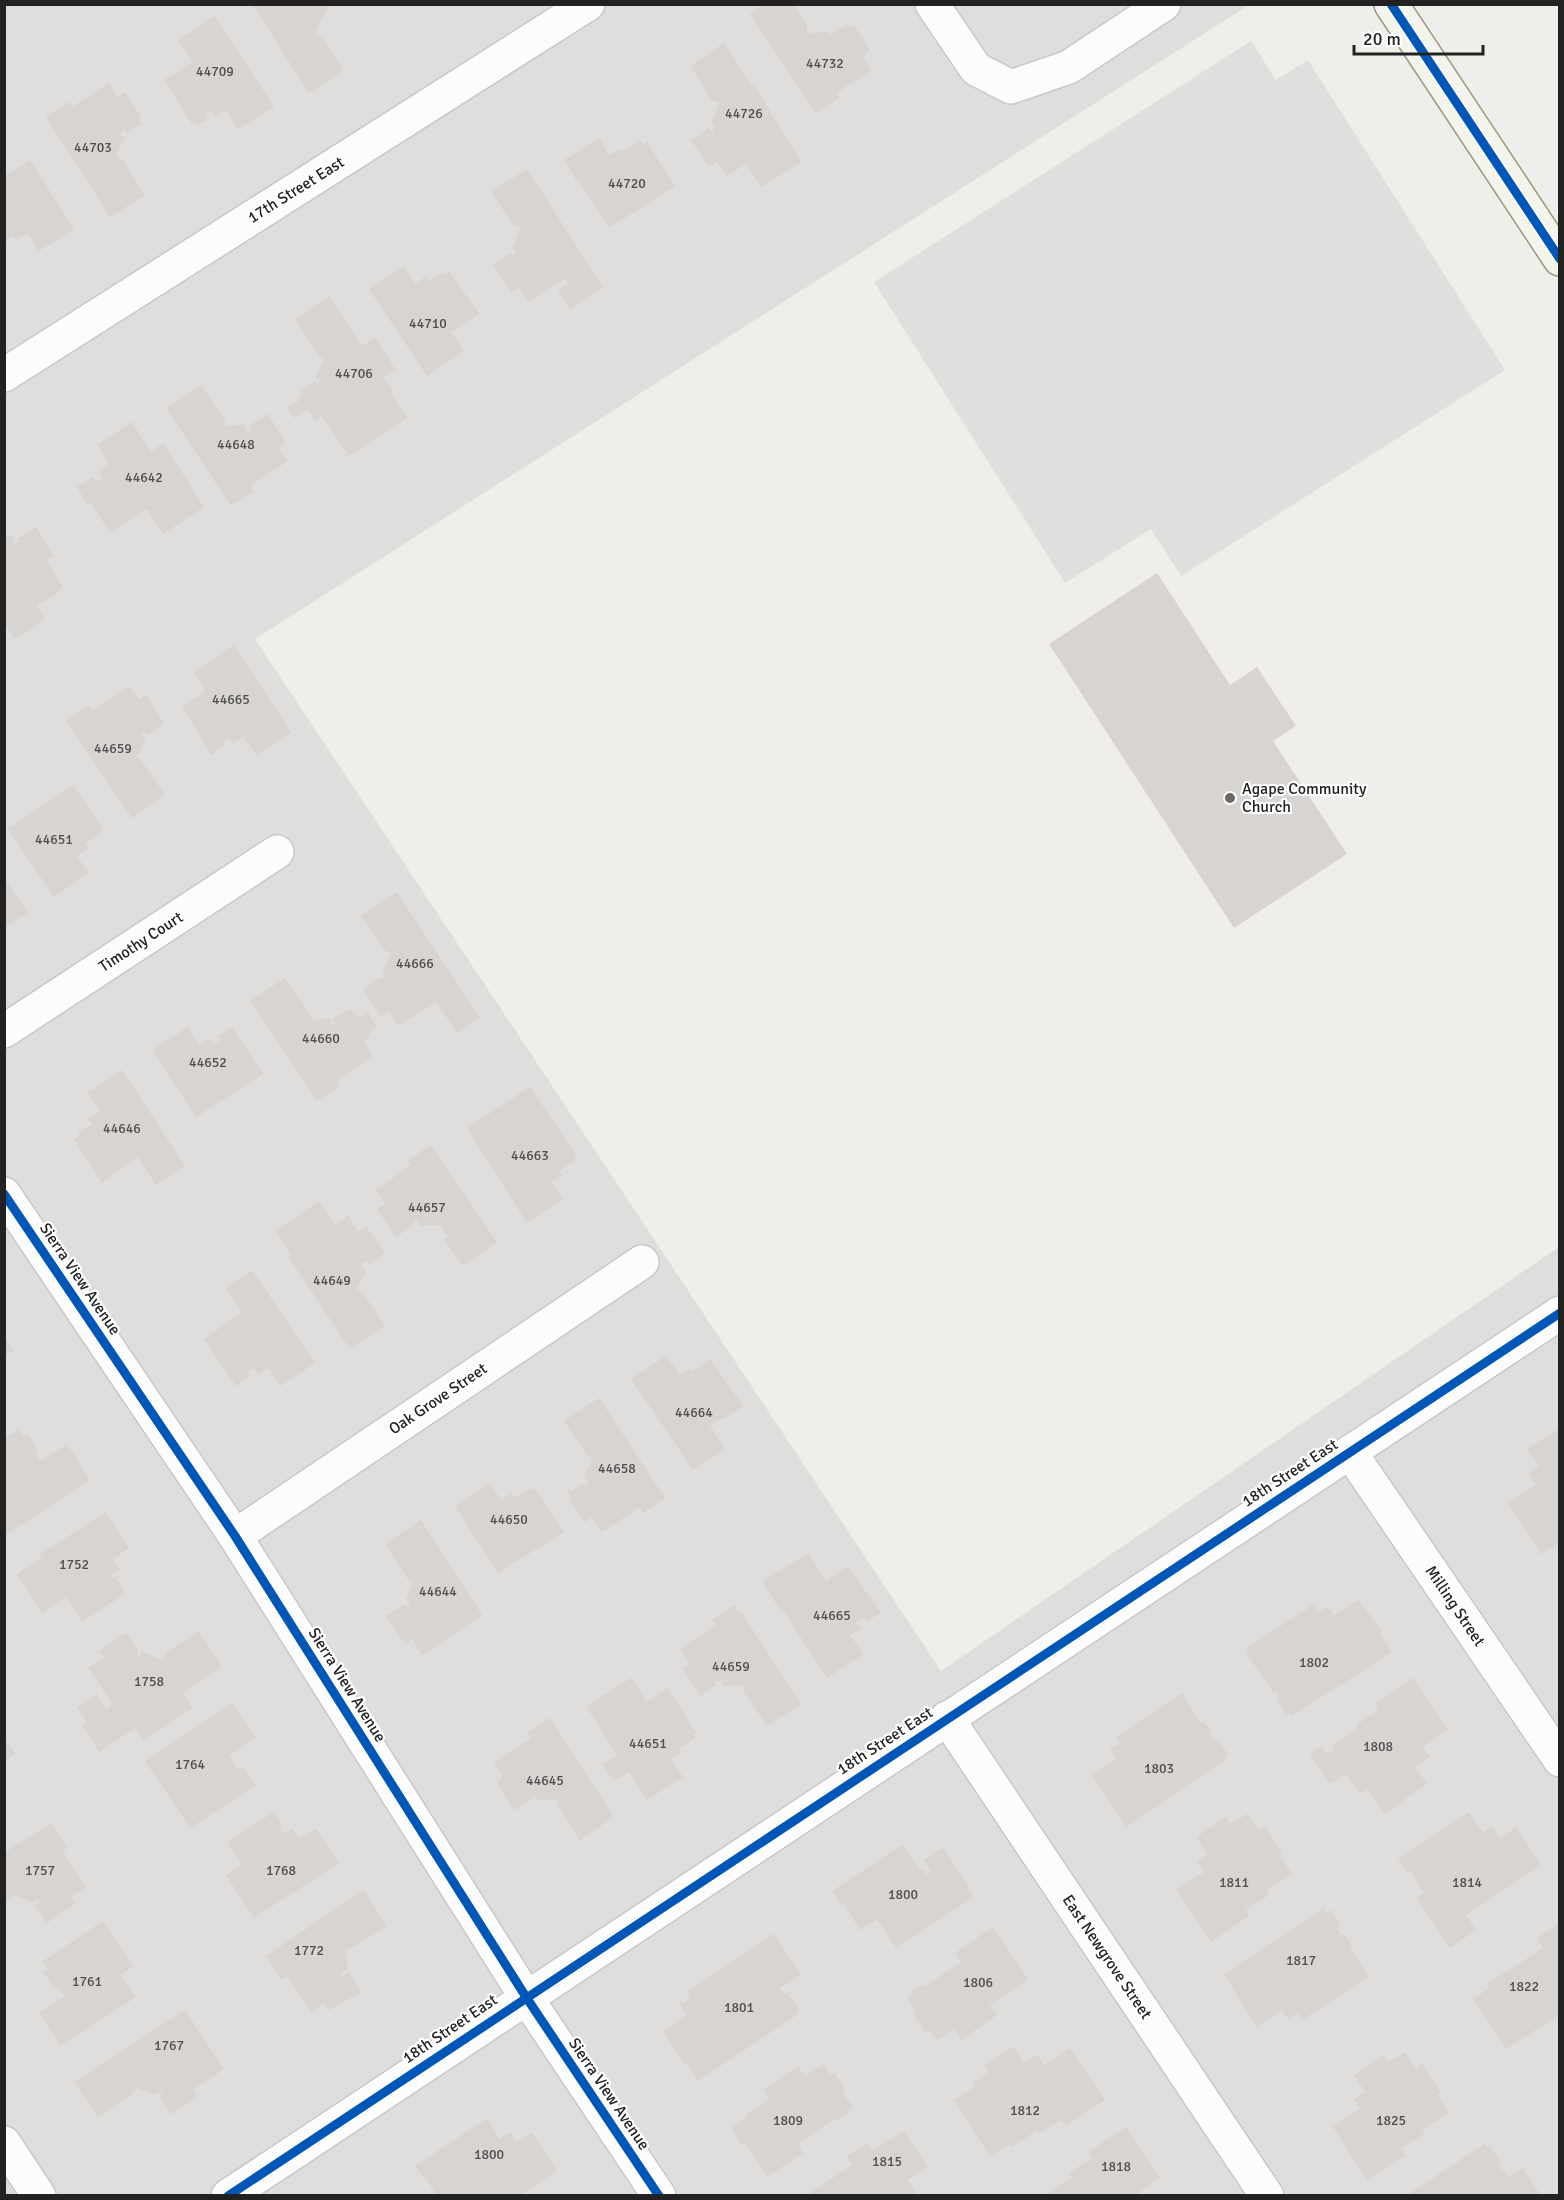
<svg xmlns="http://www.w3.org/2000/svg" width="1564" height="2200" viewBox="0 0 1564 2200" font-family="Signika,sans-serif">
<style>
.residential{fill:#dfdedc}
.parking{fill:#e0dfde}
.building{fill:#d7d4d2}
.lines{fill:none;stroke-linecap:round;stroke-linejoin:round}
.street-casing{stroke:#c9c8c7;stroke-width:36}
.secondary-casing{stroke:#999a82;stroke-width:36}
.street{stroke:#fdfcfc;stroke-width:33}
.secondary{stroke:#f4f4ed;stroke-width:33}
.cycleway-casing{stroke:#fff;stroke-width:13}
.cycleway{stroke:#0057b8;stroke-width:9}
.poi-dot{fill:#6a6968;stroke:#fff;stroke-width:2}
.labels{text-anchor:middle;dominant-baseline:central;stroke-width:4.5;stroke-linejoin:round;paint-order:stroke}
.number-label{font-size:14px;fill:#4f4e4e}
.street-label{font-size:16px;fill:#222;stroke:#fff}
.poi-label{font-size:16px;fill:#222;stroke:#fff;text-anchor:start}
</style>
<rect width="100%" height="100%" fill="#f0eeeb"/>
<polygon class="residential" points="5,5 1249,5 255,639 941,1671 1559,1247 1559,2195 5,2196"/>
<polygon class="parking" points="1251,41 1276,80 1308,60 1505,370 1181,576 1151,529 1065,583 874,282"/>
<g class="building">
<polygon points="252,4 332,4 328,7 314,34 322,37 344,70 309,93"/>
<polygon points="764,4 793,4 807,25 807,33 829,32 829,36 848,24 851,28 854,25 870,50 862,56 872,70 836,93 839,98 815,113 750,14"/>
<polygon points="215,16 274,107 238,129 226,110 216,117 211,110 205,114 208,119 198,125 195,121 192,124 164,80 193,62 178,40"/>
<polygon points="724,43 752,86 754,85 801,162 762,187 746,164 727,176 717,162 709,167 691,140 709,128 712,133 715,125 711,124 719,103 711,99 690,66"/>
<polygon points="109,83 117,97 125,92 141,117 139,118 142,123 127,133 124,128 120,135 125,137 116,156 123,160 145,195 110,217 46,117 69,102 72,107"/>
<polygon points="599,138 609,155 622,148 624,151 640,141 643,145 647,142 675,186 609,228 578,179 576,180 564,160"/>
<polygon points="30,160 74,229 39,251 27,233 16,240 14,236 4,242 4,176"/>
<polygon points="527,169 603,287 570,309 558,290 568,284 565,278 528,302 519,288 511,293 493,265 510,253 513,257 516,250 512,249 520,228 513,225 491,192"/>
<polygon points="403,266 415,284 426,276 429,281 443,272 445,275 450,272 479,314 451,332 464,351 427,376 369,289"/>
<polygon points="329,296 362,346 375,337 395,369 383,377 393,390 390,392 407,418 349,456 322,416 315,421 307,409 294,418 287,408 300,400 298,398 302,395 299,391 315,381 318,385 320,379 316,378 324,358 319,356 295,319"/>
<polygon points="201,385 225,421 225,426 245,424 246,431 251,430 249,426 268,414 286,442 278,447 288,461 250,486 254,491 231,506 166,408"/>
<polygon points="132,422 151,452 163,443 204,507 163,534 147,509 110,533 90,502 87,504 77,487 93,477 96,482 103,478 98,471 109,464 97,445"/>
<polygon points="36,527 54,555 46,560 63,587 51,598 36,604 45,618 33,629 14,638 4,624 4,537 13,535 14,543 20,542 18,538"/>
<polygon points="1157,573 1230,685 1257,667 1296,726 1273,741 1347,854 1234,928 1049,644"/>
<polygon points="234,645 291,732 256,755 243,736 233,744 229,737 223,741 225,745 211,755 182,706 206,691 194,672"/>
<polygon points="129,686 139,700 146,695 164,723 147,735 144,731 141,736 146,739 136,757 141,760 165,795 132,818 66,721 88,705 93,711"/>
<polygon points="73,785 103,828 99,830 101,833 85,844 88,848 77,856 89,873 54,897 8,829"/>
<polygon points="4,878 28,912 4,928"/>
<polygon points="397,892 480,1018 457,1033 436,1002 398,1026 389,1011 381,1016 363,989 382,977 384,980 386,974 382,973 391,953 384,950 361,916"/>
<polygon points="285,978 314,1020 330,1019 331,1024 336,1024 333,1019 350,1009 353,1013 355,1012 359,1018 368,1012 377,1027 369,1033 371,1036 364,1041 373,1056 337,1080 340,1086 317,1101 250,1001"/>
<polygon points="188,1027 199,1045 210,1038 214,1044 220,1040 218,1036 232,1027 263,1074 196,1117 152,1050"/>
<polygon points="122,1070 185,1166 156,1185 137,1157 102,1183 74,1139 80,1135 78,1133 92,1124 88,1118 100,1111 88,1093"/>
<polygon points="530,1087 576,1155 573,1157 576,1160 559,1171 562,1175 551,1182 563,1200 527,1223 467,1128"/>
<polygon points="431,1145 497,1242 463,1266 444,1239 448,1237 440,1225 419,1226 418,1220 412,1220 415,1224 396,1237 377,1209 386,1204 376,1190 411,1165 408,1160"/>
<polygon points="319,1201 335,1225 348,1216 358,1231 366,1226 385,1253 369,1264 366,1260 362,1264 360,1267 366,1271 356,1289 363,1293 385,1326 350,1349 288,1256 291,1255 275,1231"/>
<polygon points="252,1270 315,1363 281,1386 268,1368 258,1375 254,1368 247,1372 251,1376 236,1386 204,1339 242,1312 225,1288"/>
<polygon points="4,1336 14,1350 4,1356"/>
<polygon points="666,1356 680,1375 689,1368 692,1372 710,1359 743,1406 722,1420 721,1418 710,1425 725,1449 693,1470 631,1379"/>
<polygon points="599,1398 665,1498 643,1513 640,1507 602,1532 592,1517 585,1522 568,1498 571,1497 568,1493 584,1483 586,1487 589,1480 584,1478 593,1458 587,1455 564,1421"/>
<polygon points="19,1429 23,1436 28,1434 38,1451 35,1453 40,1461 67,1444 90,1480 4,1536 4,1438"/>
<polygon points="1557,1430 1560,1434 1560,1542 1541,1554 1508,1503 1536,1485 1529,1474 1539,1467 1527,1449"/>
<polygon points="490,1483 501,1500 511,1493 514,1498 530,1488 532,1490 535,1488 564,1532 498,1573 455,1506"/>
<polygon points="106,1512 129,1548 113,1559 120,1569 111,1575 113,1578 116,1577 125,1594 82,1622 66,1597 42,1613 17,1574 41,1558 39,1555"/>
<polygon points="421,1520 482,1615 422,1655 412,1639 405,1644 386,1616 405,1604 408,1607 410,1603 406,1600 414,1581 407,1578 385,1544"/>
<polygon points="808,1553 826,1581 848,1566 881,1613 867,1621 864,1617 856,1622 861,1628 850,1635 863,1654 827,1678 783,1610 781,1611 762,1582"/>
<polygon points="1358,1600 1382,1630 1379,1632 1392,1652 1292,1716 1290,1713 1287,1715 1276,1698 1279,1696 1275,1690 1273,1692 1245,1652 1248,1650 1247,1648 1314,1604 1318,1612 1328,1606 1334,1615"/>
<polygon points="735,1605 738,1611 740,1610 801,1704 767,1726 744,1692 744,1685 722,1686 722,1681 714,1681 716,1685 700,1696 682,1669 690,1664 680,1649 716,1625 712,1620"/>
<polygon points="198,1631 222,1666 182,1693 193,1708 143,1741 135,1728 99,1752 82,1725 87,1722 77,1708 97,1695 106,1709 113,1704 88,1668 104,1658 99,1651 126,1633 138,1651 137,1654 140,1656 142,1651 162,1661 167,1652"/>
<polygon points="631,1678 647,1702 668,1688 696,1733 693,1735 695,1738 679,1748 681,1752 671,1759 683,1777 647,1800 629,1772 613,1781 603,1764 617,1755 586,1706"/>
<polygon points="1413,1678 1448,1730 1422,1747 1430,1757 1415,1767 1427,1784 1384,1814 1367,1789 1360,1794 1346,1774 1330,1784 1310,1754 1321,1746 1327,1754 1334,1749 1332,1746 1358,1729 1356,1725 1379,1710 1375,1704"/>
<polygon points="1182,1693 1201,1723 1204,1721 1212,1733 1210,1734 1214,1741 1217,1739 1228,1754 1224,1756 1226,1760 1126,1827 1092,1775 1116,1759 1110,1749 1120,1743 1116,1737"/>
<polygon points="232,1703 256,1738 229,1756 238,1769 242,1766 256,1785 190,1828 145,1761"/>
<polygon points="550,1718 614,1817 580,1840 558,1806 557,1799 536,1800 536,1796 514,1810 496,1782 503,1777 494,1762 531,1738 527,1733"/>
<polygon points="4,1738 15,1754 4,1761"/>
<polygon points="274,1812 283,1826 280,1828 284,1834 292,1828 299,1839 316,1828 339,1863 254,1918 226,1875 242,1865 227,1842"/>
<polygon points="1469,1812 1483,1833 1492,1827 1500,1838 1516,1827 1541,1865 1466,1915 1476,1930 1450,1948 1417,1898 1424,1892 1410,1870 1407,1872 1398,1859"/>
<polygon points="1247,1814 1259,1831 1265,1826 1283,1854 1280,1856 1292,1874 1266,1890 1269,1895 1246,1910 1249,1916 1211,1942 1176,1890 1204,1872 1197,1861 1208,1854 1196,1837 1226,1817 1231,1824"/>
<polygon points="51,1823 67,1848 62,1851 86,1887 71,1897 75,1904 47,1923 35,1905 41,1901 35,1899 33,1903 15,1895 4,1904 4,1853"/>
<polygon points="903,1844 920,1870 922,1869 926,1875 931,1871 924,1860 943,1848 969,1887 967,1888 974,1897 896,1948 877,1919 860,1930 844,1905 842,1906 832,1891"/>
<polygon points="364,1890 387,1926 354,1947 345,1949 348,1970 341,1971 342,1977 349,1972 361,1992 329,2010 324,2003 311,2012 287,1976 281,1980 266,1956"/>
<polygon points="1324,1908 1326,1913 1331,1910 1341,1926 1337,1928 1341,1935 1344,1933 1352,1945 1349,1946 1369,1977 1302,2020 1297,2013 1288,2019 1282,2010 1256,2027 1224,1974"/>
<polygon points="103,1921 133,1966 121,1975 136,1997 61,2046 39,2013 65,1996 58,1987 55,1989 43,1972 48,1969 43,1961"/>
<polygon points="1560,1923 1560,2014 1506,2049 1473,1999 1490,1988 1487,1984 1543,1948 1537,1938"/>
<polygon points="993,1927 1028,1979 990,2005 997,2015 961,2040 954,2029 937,2040 929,2030 925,2032 914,2015 917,2014 907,1998 913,1994 911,1992 922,1985 924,1987 961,1962 955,1953"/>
<polygon points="774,1934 801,1975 780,1988 784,1995 787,1992 799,2010 795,2012 797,2015 698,2081 686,2063 684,2064 663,2031 687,2015 680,2005 691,1998 687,1991"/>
<polygon points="185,2010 224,2069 193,2090 198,2097 171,2114 159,2097 163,2094 156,2092 155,2095 137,2088 132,2094 98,2117 74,2082"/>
<polygon points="1013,2046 1024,2063 1037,2054 1044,2065 1070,2048 1105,2100 1066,2126 1062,2119 1038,2134 1036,2131 1012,2147 1010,2144 990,2157 954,2100 975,2086 973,2083 989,2072 984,2066"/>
<polygon points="1405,2052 1416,2069 1422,2064 1441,2093 1437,2095 1449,2113 1423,2129 1425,2133 1402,2148 1406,2155 1367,2180 1333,2127 1360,2109 1354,2099 1365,2092 1354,2075 1384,2055 1389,2062"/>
<polygon points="824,2064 831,2075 835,2073 845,2089 842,2092 853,2107 848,2111 849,2113 837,2121 835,2118 798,2144 803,2153 767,2177 745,2143 742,2145 732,2129 733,2127 747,2117 746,2115 770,2099 763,2090 798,2066 805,2076"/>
<polygon points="487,2118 500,2139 510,2132 517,2142 532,2132 557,2171 520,2196 437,2196 426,2178 425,2180 415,2166"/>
<polygon points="1126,2127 1160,2178 1134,2196 1047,2196 1046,2194 1072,2177 1069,2173 1092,2158 1088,2152"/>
<polygon points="904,2131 928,2167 908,2180 918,2196 806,2196 852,2165 847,2156 867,2143 872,2151"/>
<polygon points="1484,2144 1487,2148 1490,2146 1501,2162 1497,2164 1509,2177 1523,2168 1541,2196 1406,2196"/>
</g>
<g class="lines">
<g class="street-casing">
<g id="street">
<polyline points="932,4 976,69 1011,87 1069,67 1164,4"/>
<polyline points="4,375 588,4"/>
<polyline points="4,1031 277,852"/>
<polyline points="4,1194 235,1536 526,1997 659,2196"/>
<polyline points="1350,1452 1560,1760"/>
<polyline points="235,1536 642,1262"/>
<polyline points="947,1718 1267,2196"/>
<polyline points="4,2143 39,2196"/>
<polyline points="228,2196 1560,1313"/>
</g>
</g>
<g class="secondary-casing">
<polyline id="secondary" points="1391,4 1560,259"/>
</g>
<use href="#street" class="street"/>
<use href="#secondary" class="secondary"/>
<g class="cycleway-casing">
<g id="cycleway">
<polyline points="1391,4 1560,259"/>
<polyline points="4,1194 235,1536 526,1997 659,2196"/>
<polyline points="228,2196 1560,1313"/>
</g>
</g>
<use href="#cycleway" class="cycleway"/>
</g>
<circle class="poi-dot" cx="1230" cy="798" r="6"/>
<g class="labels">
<g class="number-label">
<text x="825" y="63">44732</text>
<text x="215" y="71">44709</text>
<text x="744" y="113">44726</text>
<text x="93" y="147">44703</text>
<text x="627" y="183">44720</text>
<text x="428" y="323">44710</text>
<text x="354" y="373">44706</text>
<text x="236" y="444">44648</text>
<text x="144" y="477">44642</text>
<text x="231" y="699">44665</text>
<text x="113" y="748">44659</text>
<text x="54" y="839">44651</text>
<text x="415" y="963">44666</text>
<text x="321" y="1038">44660</text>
<text x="208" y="1062">44652</text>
<text x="122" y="1128">44646</text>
<text x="530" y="1155">44663</text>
<text x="427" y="1207">44657</text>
<text x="332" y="1280">44649</text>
<text x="694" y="1412">44664</text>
<text x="617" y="1468">44658</text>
<text x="509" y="1519">44650</text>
<text x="74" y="1564">1752</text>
<text x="438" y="1591">44644</text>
<text x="832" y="1615">44665</text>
<text x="1314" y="1662">1802</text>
<text x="731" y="1666">44659</text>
<text x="149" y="1681">1758</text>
<text x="648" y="1743">44651</text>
<text x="1378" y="1746">1808</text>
<text x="190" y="1764">1764</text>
<text x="1159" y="1768">1803</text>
<text x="545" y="1780">44645</text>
<text x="40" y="1870">1757</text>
<text x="281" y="1870">1768</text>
<text x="1234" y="1882">1811</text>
<text x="1467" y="1882">1814</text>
<text x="903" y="1894">1800</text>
<text x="309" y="1950">1772</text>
<text x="1301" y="1960">1817</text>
<text x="87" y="1981">1761</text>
<text x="978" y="1982">1806</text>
<text x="1524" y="1986">1822</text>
<text x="739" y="2007">1801</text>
<text x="169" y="2045">1767</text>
<text x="1025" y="2110">1812</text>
<text x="788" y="2120">1809</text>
<text x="1391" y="2120">1825</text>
<text x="489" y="2154">1800</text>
<text x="887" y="2161">1815</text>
<text x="1116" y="2166">1818</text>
</g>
<g class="street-label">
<text transform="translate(296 190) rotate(-32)">17th Street East</text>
<text transform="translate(141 942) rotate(-33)">Timothy Court</text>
<text transform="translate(80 1279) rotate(56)">Sierra View Avenue</text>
<text transform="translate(438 1399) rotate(-34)">Oak Grove Street</text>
<text transform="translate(1290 1473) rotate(-33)">18th Street East</text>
<text transform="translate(1455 1606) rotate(56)">Milling Street</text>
<text transform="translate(347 1685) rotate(58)">Sierra View Avenue</text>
<text transform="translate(885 1741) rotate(-33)">18th Street East</text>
<text transform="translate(1107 1957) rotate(56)">East Newgrove Street</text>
<text transform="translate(450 2029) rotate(-34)">18th Street East</text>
<text transform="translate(609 2094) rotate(56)">Sierra View Avenue</text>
</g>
<g class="poi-label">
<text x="1242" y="789">Agape Community<tspan x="1242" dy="18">Church</tspan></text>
</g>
</g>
<rect width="1564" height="2200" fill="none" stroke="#222222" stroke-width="12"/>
<path d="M1354 45v9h129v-9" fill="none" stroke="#222222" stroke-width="3"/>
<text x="1363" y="45" font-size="18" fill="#222222" stroke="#ffffff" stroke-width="4.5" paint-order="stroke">20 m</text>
</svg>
